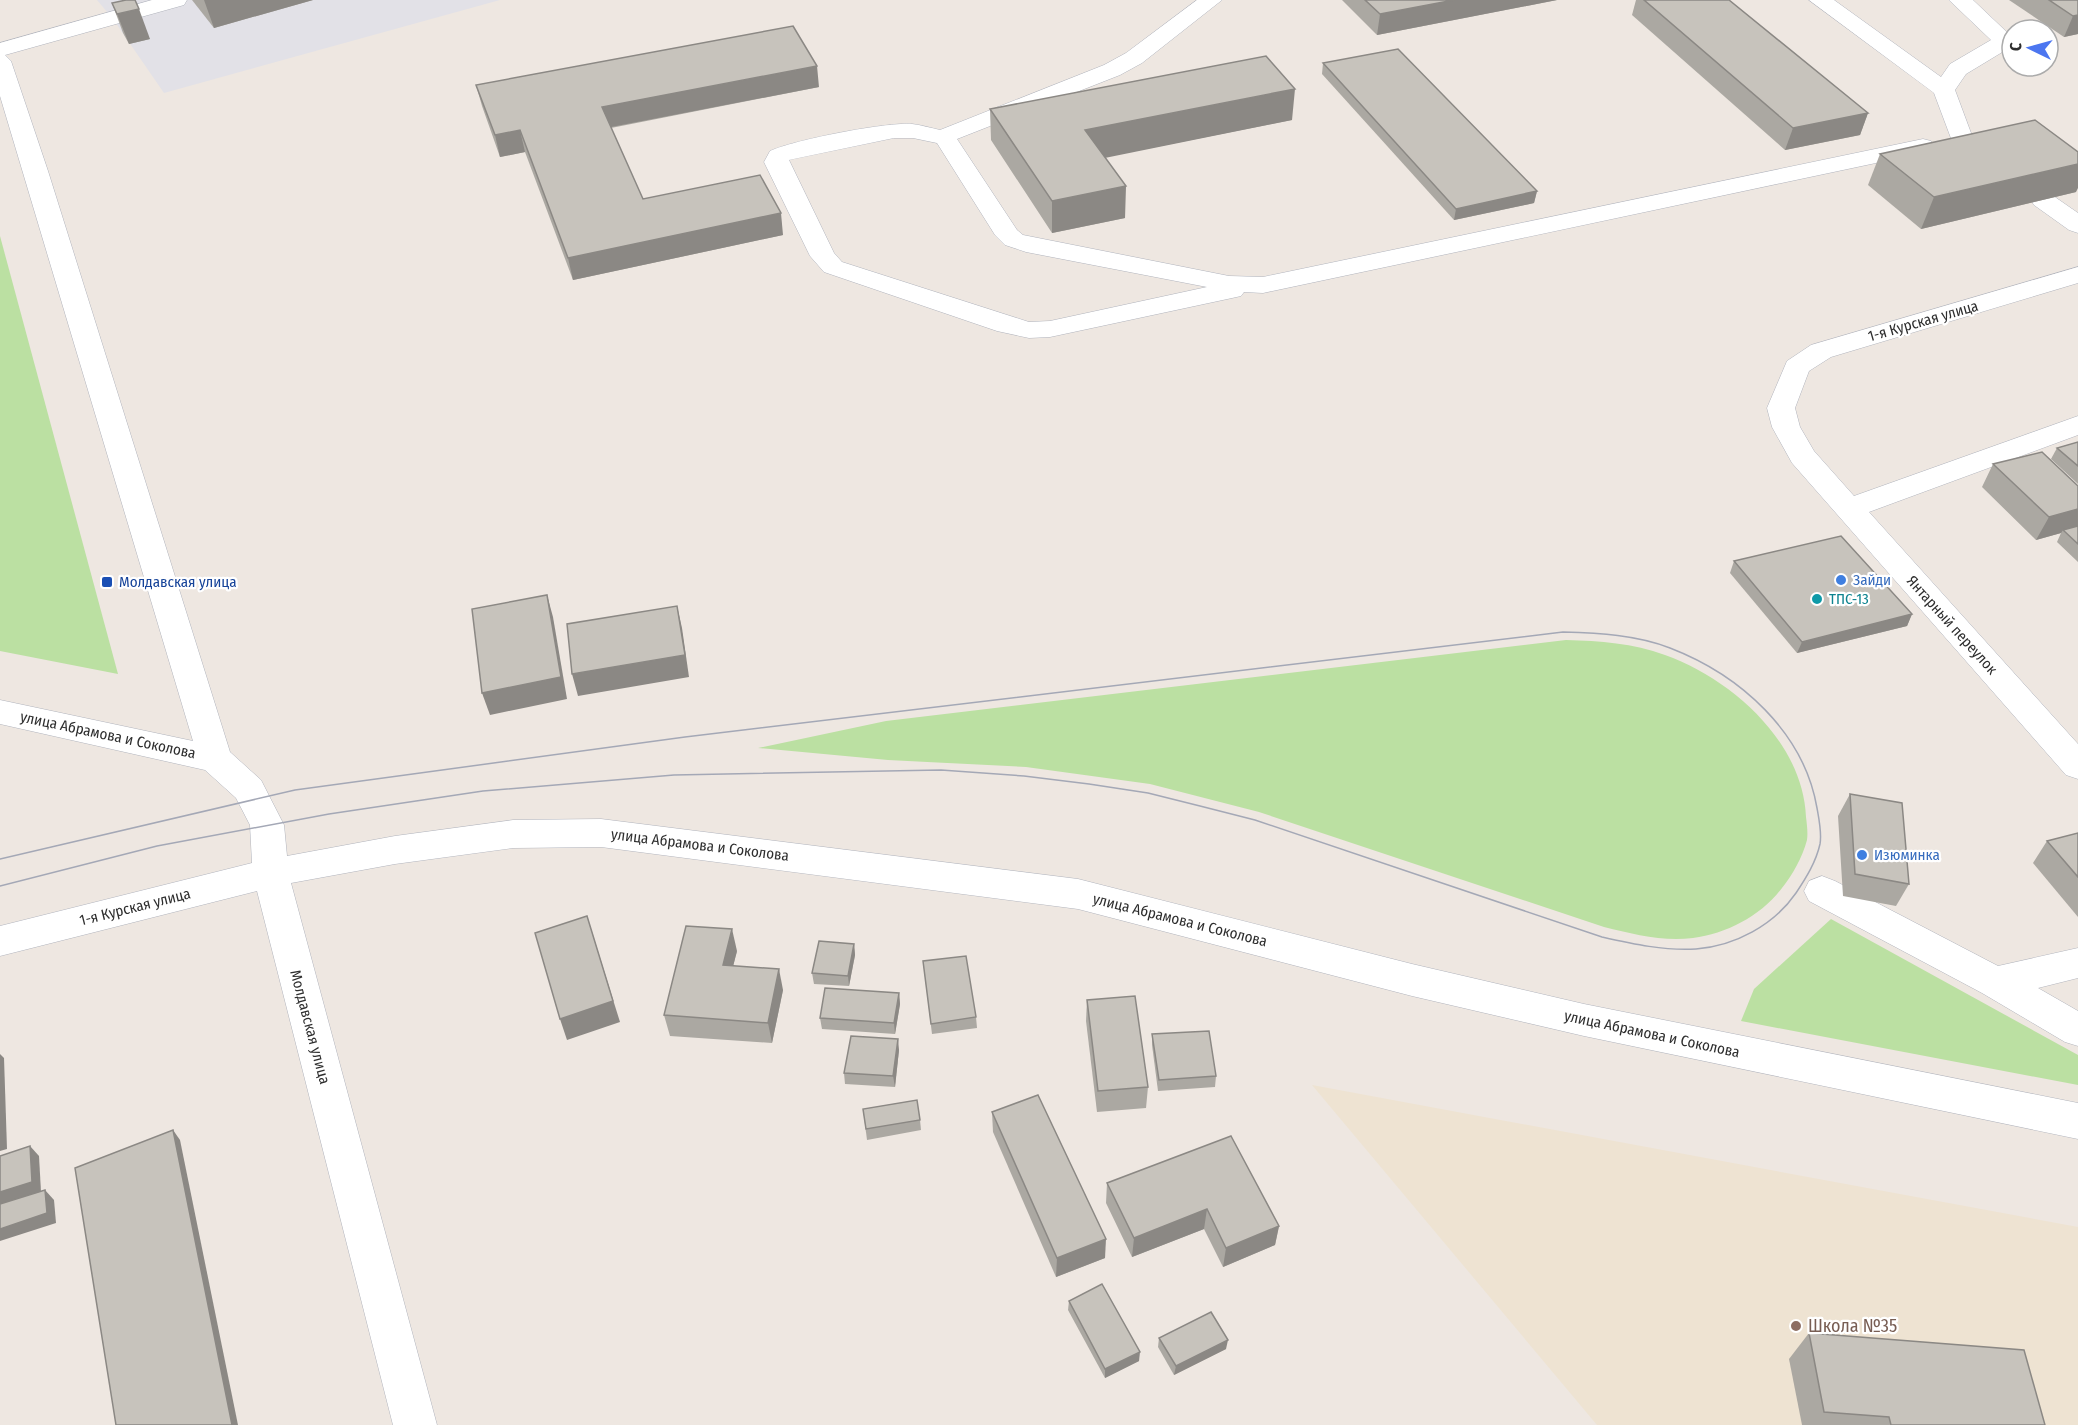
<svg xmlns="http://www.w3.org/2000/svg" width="2078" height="1425" viewBox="0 0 2078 1425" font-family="'Fira Sans Condensed',sans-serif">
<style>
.industrial{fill:#e2e1e7}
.education{fill:#eee3d2}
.green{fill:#bbe0a2}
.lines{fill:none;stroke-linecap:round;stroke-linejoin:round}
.minor-casing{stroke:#b1b4bd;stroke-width:1}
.minor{fill:#fff;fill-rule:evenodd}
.tram{stroke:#a4a8b6;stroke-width:1.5}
.wall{fill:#aba8a2}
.shaded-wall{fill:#8b8884}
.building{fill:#c7c3bc;stroke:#8b8884;stroke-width:1.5}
.shop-dot{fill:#3f7fe0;stroke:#fff;stroke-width:2}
.transit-dot{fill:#1a4fb4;stroke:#fff;stroke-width:2}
.culture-dot{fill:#0f9aa8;stroke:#fff;stroke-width:2}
.education-dot{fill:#8d6e63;stroke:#fff;stroke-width:2}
.labels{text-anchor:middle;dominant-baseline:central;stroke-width:4.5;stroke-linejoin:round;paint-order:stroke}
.street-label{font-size:15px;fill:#2e2e2e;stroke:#fff}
.shop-label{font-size:15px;fill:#366cbe;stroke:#fff;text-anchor:start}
.transit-label{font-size:15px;fill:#164399;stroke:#fff;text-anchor:start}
.culture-label{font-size:15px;fill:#0d838f;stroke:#fff;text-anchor:start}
.near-education-label{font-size:18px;fill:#785e54;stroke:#fff;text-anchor:start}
</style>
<rect width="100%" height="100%" fill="#eee7e1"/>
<polygon class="industrial" points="97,0 500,0 164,93 113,19"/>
<polygon class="education" points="1312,1085 2078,1227 2078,1425 1597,1425"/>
<g class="green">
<polygon points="0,236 118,674 0,651"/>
<path d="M1566 640C1600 641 1633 643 1665 655 1732 679 1803 742 1806 817 1807 825 1808 833 1807 840 1802 858 1793 874 1782 888 1762 915 1727 934 1693 938 1663 942 1633 934 1604 927L1259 812 1150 784 1026 767 888 760 758 748 886 721Z"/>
<polygon points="1831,919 2078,1055 2078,1085 1741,1021 1754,989"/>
</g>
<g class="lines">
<g class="minor-casing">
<g id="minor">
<polygon points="152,0 187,0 184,5 5,55 11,61 48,171 230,752 261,780 284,825 287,856 395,836 513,820 601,819 1078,879 1412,964 1584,1004 2078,1103 2078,1139 1584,1036 1412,996 1078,909 601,847 513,848 395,864 291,883 437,1425 393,1425 257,891 0,956 0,926 252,863 250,825 236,798 205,770 0,724 0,700 193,741 0,96 0,43"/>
<path d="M1197 0H1222L1142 63 1120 75 957 139 1017 230 1023 235 1229 276 1263 277 1923 139 1931 141 1935 146 1931 151 1923 153 1263 293 1244 292 1241 296 1232 298 1050 337 1029 338 997 331 824 272 810 256 764 162 770 151C794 140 886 122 912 124 921 125 931 128 940 130L1104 65 1126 53ZM894 138H913L937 143 995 235 1005 245 1026 252 1207 287 1050 321 1029 322 842 262 834 253 789 160Z"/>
<polygon points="1809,0 1834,0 1941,77 1950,64 1991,40 1949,0 1973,0 2012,37 2009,48 1966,74 1955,90 1971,133 2000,158 1996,163 1988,165 1980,163 1952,141 1934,93"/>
<polygon points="2043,193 2052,195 2078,213 2078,233 2069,230 2034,205 2031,200 2034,195"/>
<polygon points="2078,267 2078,283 1831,357 1809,371 1795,408 1800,427 1814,451 1854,496 2078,416 2078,435 1869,512 2078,744 2078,779 2066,775 1792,463 1772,427 1767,408 1787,361 1811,345"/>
<polygon points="1822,876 1835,881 1998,966 2078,948 2078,978 2038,988 2078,1011 2078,1046 2065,1042 1982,993 1809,901 1804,891 1809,881"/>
</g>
</g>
<use href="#minor" class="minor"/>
<path class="tram" d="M0 859 295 790 685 737 1563 632C1599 633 1637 635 1670 648 1740 675 1804 732 1817 808 1819 819 1822 833 1820 844 1816 862 1806 878 1796 893 1774 925 1735 946 1696 949 1665 951 1633 944 1602 937L1255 820 1200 806 1148 793 1089 784 1024 776 941 770 674 775 483 791 329 814 157 846 0 886"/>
</g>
<g class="wall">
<polygon points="192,0 313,0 214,28"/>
<polygon points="1342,0 1557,0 1377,35"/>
<polygon points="1636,0 1729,0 1868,113 1860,135 1785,150 1632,15"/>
<polygon points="2009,0 2078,0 2078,34 2064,37"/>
<polygon points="112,3 150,39 129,44 123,33"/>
<polygon points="1323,63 1537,191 1534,203 1454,220 1322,74"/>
<polygon points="476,85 819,87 611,128 643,199 783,235 573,280 525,152 500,157 482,106"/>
<polygon points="990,109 1292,120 1105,157 1125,218 1052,233 991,140"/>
<polygon points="1880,154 2076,192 1921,229 1868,185"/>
<polygon points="2078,442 2078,484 2051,459 2057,448"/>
<polygon points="1993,464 2078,509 2078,562 2057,542 2061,533 2036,540 1982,487"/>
<polygon points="1734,561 1912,614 1907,626 1797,653 1730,573"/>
<polygon points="1850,794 1909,884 1896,906 1843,896 1838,816"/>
<polygon points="2078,833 2078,917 2033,863 2047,841"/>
<polygon points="854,944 855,955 849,986 814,984 812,973"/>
<polygon points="737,951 733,966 783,990 772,1043 670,1036 664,1015"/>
<polygon points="923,961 976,1017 977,1028 932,1034"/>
<polygon points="899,993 900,1004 895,1034 822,1029 820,1018"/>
<polygon points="1087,1000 1148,1087 1146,1108 1097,1112 1086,1021"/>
<polygon points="1152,1034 1216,1076 1215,1087 1158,1091 1152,1045"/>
<polygon points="899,1050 895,1087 845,1084 844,1073"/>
<polygon points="863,1109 920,1120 921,1130 867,1140"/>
<polygon points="992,1112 1105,1258 1056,1277 993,1132"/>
<polygon points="1107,1183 1279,1226 1275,1245 1223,1267 1204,1229 1132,1257 1106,1203"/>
<polygon points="1069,1301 1139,1361 1105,1378 1068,1310"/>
<polygon points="1809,1333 2045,1425 1802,1425 1789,1359"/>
<polygon points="1159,1338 1226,1349 1174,1375 1158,1347"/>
</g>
<g class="shaded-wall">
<polygon points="204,0 313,0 214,28"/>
<polygon points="1454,0 1557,0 1377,35 1380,14"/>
<polygon points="139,9 150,39 129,44 117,14"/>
<polygon points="2078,15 2078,34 2064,37 2073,16"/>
<polygon points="817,66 819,87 606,128 602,107"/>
<polygon points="1295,89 1292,120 1085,162 1085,130"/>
<polygon points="1868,113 1860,135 1785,150 1793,128"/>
<polygon points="520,130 525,152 500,157 495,135"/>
<polygon points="2078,164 2078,188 2076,192 1921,229 1934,197"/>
<polygon points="1126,186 1125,218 1052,233 1052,201"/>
<polygon points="1537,191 1534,203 1454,220 1456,209"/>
<polygon points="781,213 783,235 573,280 568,258"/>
<polygon points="2078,509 2078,528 2063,530 2061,533 2036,540 2049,517"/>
<polygon points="547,595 553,617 567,699 490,715 482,693"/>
<polygon points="677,606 682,628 689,677 578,696 572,674"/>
<polygon points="1912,614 1907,626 1797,653 1802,642"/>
<polygon points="587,916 620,1022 567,1040 560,1019"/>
<polygon points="732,929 737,951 728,986 723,965"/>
<polygon points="854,944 855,955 849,986 848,976"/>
<polygon points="779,969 783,990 772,1043 768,1023"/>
<polygon points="899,993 900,1004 895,1034 894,1023"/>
<polygon points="898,1039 899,1050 895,1087 893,1076"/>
<polygon points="0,1054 4,1058 7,1149 0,1151"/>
<polygon points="173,1130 180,1140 238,1425 232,1425"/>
<polygon points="30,1146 39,1156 41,1192 0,1205 0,1192"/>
<polygon points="45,1190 54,1200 56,1223 0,1241 0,1229"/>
<polygon points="1207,1209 1204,1229 1132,1257 1134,1238"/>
<polygon points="1279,1226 1275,1245 1223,1267 1226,1248"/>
<polygon points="1106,1239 1105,1258 1056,1277 1057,1258"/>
<polygon points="1228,1340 1226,1349 1174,1375 1176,1366"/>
<polygon points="1140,1352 1139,1361 1105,1378 1105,1369"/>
</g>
<g class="building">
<polygon points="126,0 135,0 139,9 117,14 112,3"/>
<polygon points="1365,0 1454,0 1380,14"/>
<polygon points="1644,0 1729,0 1868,113 1793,128"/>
<polygon points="2049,0 2078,0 2078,15 2073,16"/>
<polygon points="793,26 817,66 602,107 643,199 760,175 781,213 568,258 520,130 495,135 476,85"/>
<polygon points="1398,49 1537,191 1456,209 1323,63"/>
<polygon points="1266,56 1295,89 1085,130 1126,186 1052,201 990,109"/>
<polygon points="2035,120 2078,152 2078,164 1934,197 1880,154"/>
<polygon points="2078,442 2078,466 2057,448"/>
<polygon points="2042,452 2078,486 2078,509 2049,517 1993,464"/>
<polygon points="2078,526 2078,544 2063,530"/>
<polygon points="1841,536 1912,614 1802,642 1734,561"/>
<polygon points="547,595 561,677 482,693 472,609"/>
<polygon points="677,606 685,655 572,674 567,624"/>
<polygon points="1850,794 1902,803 1909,884 1855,874"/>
<polygon points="2078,833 2078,877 2047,841"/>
<polygon points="587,916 613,1001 560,1019 535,933"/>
<polygon points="686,926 732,929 723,965 779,969 768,1023 664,1015"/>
<polygon points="819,941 854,944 848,976 812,973"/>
<polygon points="966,956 976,1017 931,1024 923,961"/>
<polygon points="825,988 899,993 894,1023 820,1018"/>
<polygon points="1135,996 1148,1087 1098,1091 1087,1000"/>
<polygon points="1209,1031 1216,1076 1159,1080 1152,1034"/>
<polygon points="851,1036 898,1039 893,1076 844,1073"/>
<polygon points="1038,1095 1106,1239 1057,1258 992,1112"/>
<polygon points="917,1100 920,1120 866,1129 863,1109"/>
<polygon points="173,1130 232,1425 116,1425 75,1168"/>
<polygon points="1231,1136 1279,1226 1226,1248 1207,1209 1134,1238 1107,1183"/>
<polygon points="30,1146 32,1182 0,1192 0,1156"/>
<polygon points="45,1190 47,1213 0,1229 0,1204"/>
<polygon points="1102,1284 1140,1352 1105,1369 1069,1301"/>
<polygon points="1211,1312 1228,1340 1176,1366 1159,1338"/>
<polygon points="1809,1333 2024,1350 2045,1425 1891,1425 1889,1417 1824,1412"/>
</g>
<g class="shop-dot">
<circle cx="1841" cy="580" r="6"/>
<circle cx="1862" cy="855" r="6"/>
</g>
<rect class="transit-dot" x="101" y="576" width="12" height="12" rx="3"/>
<circle class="culture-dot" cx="1817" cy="599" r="6"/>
<circle class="education-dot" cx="1796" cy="1326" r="6"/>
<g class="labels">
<g class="street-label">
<text transform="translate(1923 321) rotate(-16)">1-я Курская улица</text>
<text transform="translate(1952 625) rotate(48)">Янтарный переулок</text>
<text transform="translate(108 735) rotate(12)">улица Абрамова и Соколова</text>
<text transform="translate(700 845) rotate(7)">улица Абрамова и Соколова</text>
<text transform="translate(135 907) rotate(-14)">1-я Курская улица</text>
<text transform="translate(1180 920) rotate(14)">улица Абрамова и Соколова</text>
<text transform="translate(310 1027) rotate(75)">Молдавская улица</text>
<text transform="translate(1652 1034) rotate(12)">улица Абрамова и Соколова</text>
</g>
<g class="shop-label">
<text x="1853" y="580">Зайди</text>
<text x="1874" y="855">Изюминка</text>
</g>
<g class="transit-label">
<text x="119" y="582">Молдавская улица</text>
</g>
<g class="culture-label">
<text x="1829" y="599">ТПС-13</text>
</g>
<g class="near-education-label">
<text x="1808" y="1326">Школа №35</text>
</g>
</g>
<g transform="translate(2030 48) rotate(275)"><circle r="28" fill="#ffffff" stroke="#ababab" stroke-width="1.5"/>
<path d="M0-4.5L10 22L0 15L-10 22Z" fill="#4c76f0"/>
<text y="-9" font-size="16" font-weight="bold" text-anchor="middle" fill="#2e2e2e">С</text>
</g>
</svg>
